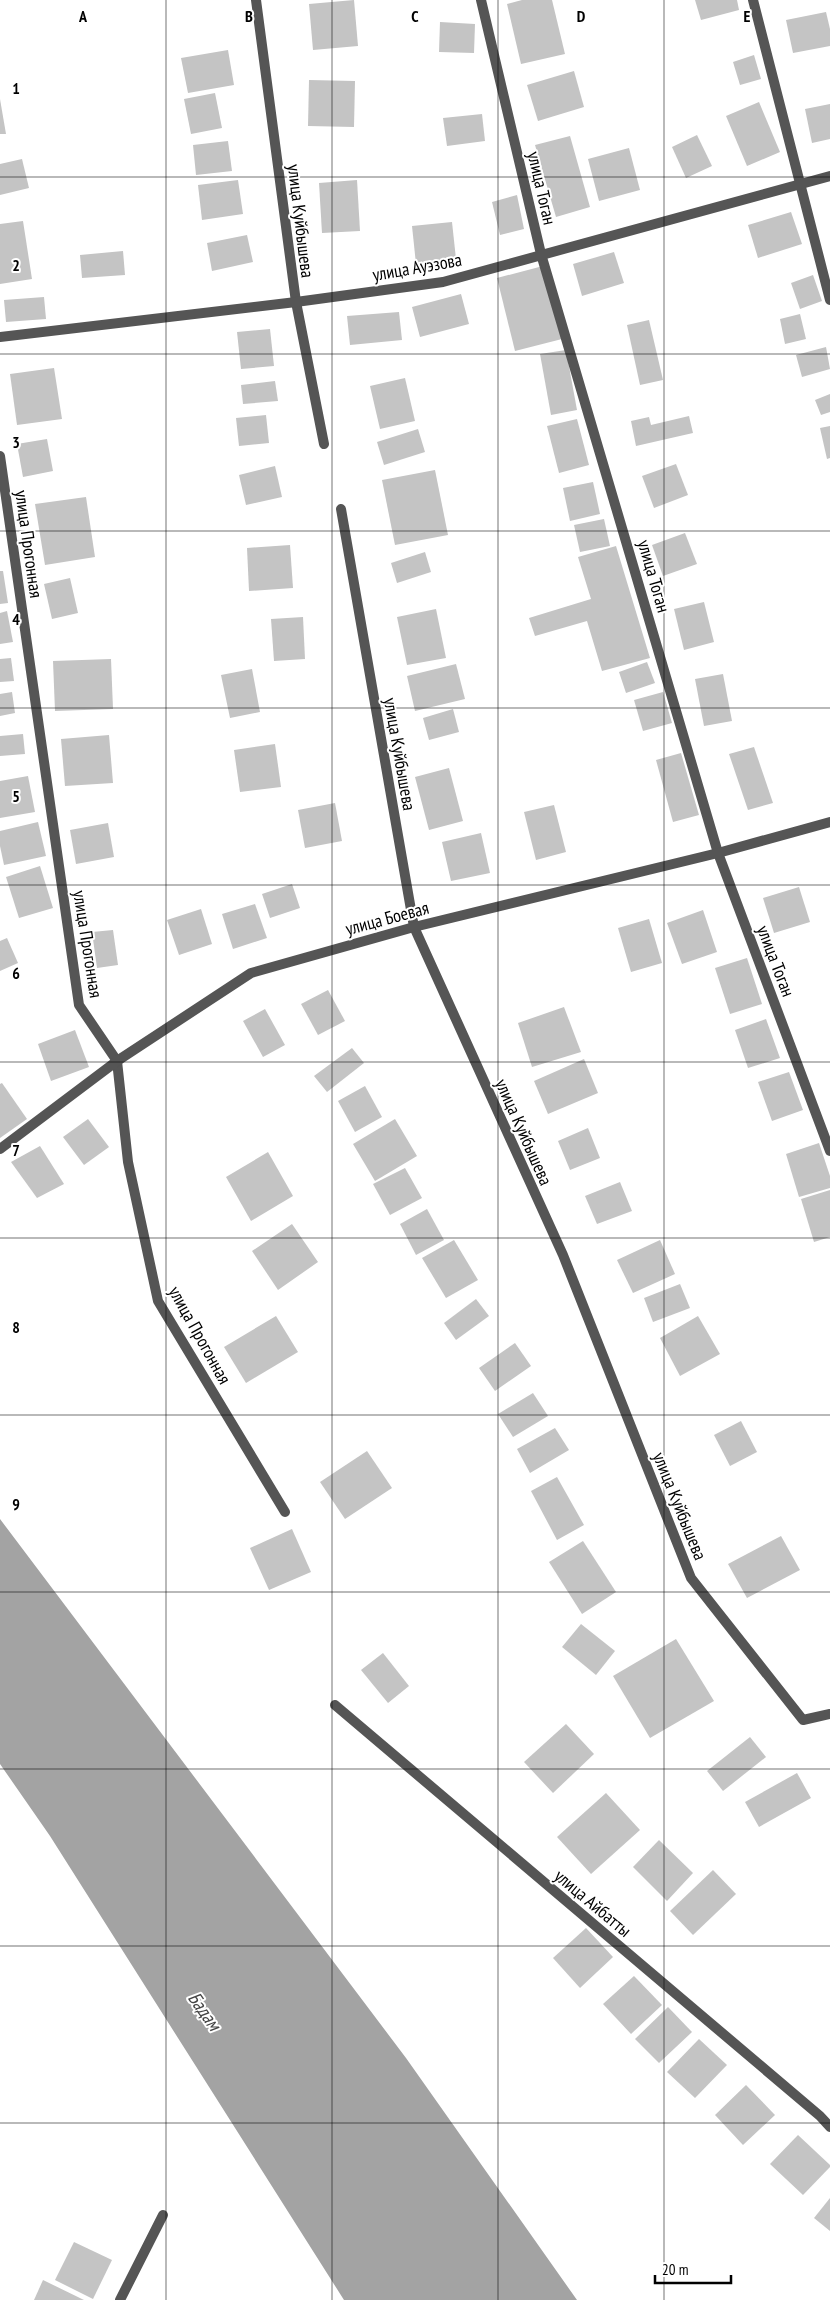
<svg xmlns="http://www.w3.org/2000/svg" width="830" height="2300" viewBox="0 0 830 2300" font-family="'PT Sans Narrow',sans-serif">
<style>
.water{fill:#a3a3a3}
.building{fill:#c4c4c4}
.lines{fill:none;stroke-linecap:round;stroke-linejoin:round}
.minor{stroke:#555;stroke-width:10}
.grid{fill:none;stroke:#000;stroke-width:1;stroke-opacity:0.55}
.labels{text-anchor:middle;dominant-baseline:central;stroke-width:4;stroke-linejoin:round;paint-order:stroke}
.street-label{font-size:18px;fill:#000;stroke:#fff}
.water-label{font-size:19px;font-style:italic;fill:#444;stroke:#fff}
.grid-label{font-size:16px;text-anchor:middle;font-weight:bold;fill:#000;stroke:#fff;stroke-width:4;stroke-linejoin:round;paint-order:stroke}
</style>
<rect width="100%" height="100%" fill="#fff"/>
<polygon class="water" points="0,1519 406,2058 577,2300 344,2300 50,1836 0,1764"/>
<g class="building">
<polygon points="354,0 358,46 313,50 309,4"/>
<polygon points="522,0 552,0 565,54 521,64 507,4"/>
<polygon points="695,0 737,0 739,10 701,20"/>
<polygon points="826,12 830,29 830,46 793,53 786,20"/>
<polygon points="440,22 475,24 474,53 439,52"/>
<polygon points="228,50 234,85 188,93 181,58"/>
<polygon points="754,55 761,79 740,85 733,62"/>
<polygon points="574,71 584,107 538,121 527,85"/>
<polygon points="309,80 355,81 354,127 308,126"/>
<polygon points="215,93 222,128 191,134 184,99"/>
<polygon points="0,99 6,134 0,134"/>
<polygon points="759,102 780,152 747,166 726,116"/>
<polygon points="830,104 830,139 812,143 805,109"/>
<polygon points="482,114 485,141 447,146 443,118"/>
<polygon points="697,135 712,166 686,178 672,147"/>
<polygon points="570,136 590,207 556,217 535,145"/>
<polygon points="228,141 232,171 196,175 193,145"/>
<polygon points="629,148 640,190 599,201 588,159"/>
<polygon points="22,159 29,188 0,195 0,164"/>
<polygon points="238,180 243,214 202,220 198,185"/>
<polygon points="357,180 360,231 322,233 319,183"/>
<polygon points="517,195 524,229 500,235 492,202"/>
<polygon points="791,212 802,244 758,258 748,225"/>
<polygon points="23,221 32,279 0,284 0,224"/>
<polygon points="452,222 456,259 416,264 412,226"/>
<polygon points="247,235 253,262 212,271 207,243"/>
<polygon points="123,251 125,275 82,278 80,255"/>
<polygon points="614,252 624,283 582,296 573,264"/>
<polygon points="543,266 562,339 515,351 497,278"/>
<polygon points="813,275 822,301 800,309 791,283"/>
<polygon points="461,294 469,324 420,337 412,307"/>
<polygon points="44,297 46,319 6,322 4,300"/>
<polygon points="399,312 402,340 350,345 347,316"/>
<polygon points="800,314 806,339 785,344 780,319"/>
<polygon points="649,320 663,380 640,385 627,325"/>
<polygon points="270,329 274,366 241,369 237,332"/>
<polygon points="826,347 830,369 802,377 796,355"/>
<polygon points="566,350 577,410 551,415 540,354"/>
<polygon points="54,368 62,419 17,425 10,374"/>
<polygon points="405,378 415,421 380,429 370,386"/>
<polygon points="275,381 278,401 243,404 241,385"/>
<polygon points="830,394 830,412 821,415 815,400"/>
<polygon points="266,415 269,443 239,446 236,418"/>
<polygon points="689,416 693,433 636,446 631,421 649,417 651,425"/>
<polygon points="577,419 589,465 559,473 547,426"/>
<polygon points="830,426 830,458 827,459 820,428"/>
<polygon points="418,429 425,452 384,465 377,442"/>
<polygon points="47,439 53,471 23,477 17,444"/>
<polygon points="676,464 688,495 654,508 642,476"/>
<polygon points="275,466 282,497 246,505 239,475"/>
<polygon points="435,470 448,535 395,545 382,480"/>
<polygon points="593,482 600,514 570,521 563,488"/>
<polygon points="86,497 95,557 45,565 35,504"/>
<polygon points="604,519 610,546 580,552 574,525"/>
<polygon points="685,533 697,564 663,576 652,545"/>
<polygon points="290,545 293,588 249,591 247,548"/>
<polygon points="616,546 650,658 602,671 587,621 535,636 529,618 591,599 578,557"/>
<polygon points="425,552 431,572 397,583 391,563"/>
<polygon points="0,571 3,571 8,603 0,604"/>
<polygon points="70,578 78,613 52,619 44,584"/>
<polygon points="704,602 714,642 684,650 674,609"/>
<polygon points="436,609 446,658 407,665 397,617"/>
<polygon points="7,611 13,642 0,644 0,613"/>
<polygon points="303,617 305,659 274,661 271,619"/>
<polygon points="11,658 14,681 0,682 0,659"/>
<polygon points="111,659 113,709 55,711 53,661"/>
<polygon points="647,662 655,683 626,693 619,672"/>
<polygon points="456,664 465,699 415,711 407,676"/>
<polygon points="252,669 260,712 230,718 221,675"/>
<polygon points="723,674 732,721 704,726 695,679"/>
<polygon points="12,692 15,713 0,716 0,694"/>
<polygon points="663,692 672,723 643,731 634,700"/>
<polygon points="453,709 459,732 429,740 423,718"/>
<polygon points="23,734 25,754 0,756 0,736"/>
<polygon points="109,735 113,783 65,786 61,739"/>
<polygon points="275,744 281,787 240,792 234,750"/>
<polygon points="754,747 773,803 748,810 729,754"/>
<polygon points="681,753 699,815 673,822 656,760"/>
<polygon points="449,768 463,821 429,830 415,777"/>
<polygon points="28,776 35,812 0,818 0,781"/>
<polygon points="335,803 342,841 305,848 298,810"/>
<polygon points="554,805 566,852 536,860 524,812"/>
<polygon points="38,822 46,856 4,865 0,846 0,831"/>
<polygon points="108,823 114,857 76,864 70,830"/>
<polygon points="481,833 490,873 451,881 442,842"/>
<polygon points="40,866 53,908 19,918 6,877"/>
<polygon points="292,884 300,908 270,918 262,894"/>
<polygon points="799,887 810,922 774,933 763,898"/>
<polygon points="255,904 267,938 233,949 222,914"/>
<polygon points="201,909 212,944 179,955 167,920"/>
<polygon points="703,910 717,952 682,964 667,923"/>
<polygon points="649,919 662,963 631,972 618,928"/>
<polygon points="113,930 118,965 97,968 92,932"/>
<polygon points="7,938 18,963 0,971 0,941"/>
<polygon points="747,958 762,1004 730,1014 715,968"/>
<polygon points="328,990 345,1021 318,1035 301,1004"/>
<polygon points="564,1007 581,1052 532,1067 518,1023"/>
<polygon points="265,1009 285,1045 263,1057 243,1021"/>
<polygon points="766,1019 780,1058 748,1068 735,1030"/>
<polygon points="75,1030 89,1067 51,1081 38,1044"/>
<polygon points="352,1048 364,1063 327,1092 314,1076"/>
<polygon points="584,1059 598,1093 548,1114 534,1081"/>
<polygon points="789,1072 803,1110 772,1121 758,1082"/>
<polygon points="2,1083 27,1119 0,1138 0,1084"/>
<polygon points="365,1086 382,1117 355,1132 338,1101"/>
<polygon points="88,1119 109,1147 84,1165 63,1137"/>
<polygon points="395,1119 417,1156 375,1181 353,1144"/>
<polygon points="588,1128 600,1158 570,1170 558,1141"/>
<polygon points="819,1143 830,1176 830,1188 799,1197 786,1154"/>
<polygon points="40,1146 64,1184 37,1198 11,1162"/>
<polygon points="268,1152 293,1196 251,1221 226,1177"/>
<polygon points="405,1168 422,1198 390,1215 373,1184"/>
<polygon points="620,1182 632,1211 597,1224 585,1196"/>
<polygon points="830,1190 830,1237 814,1242 801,1199"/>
<polygon points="427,1209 444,1240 416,1255 400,1224"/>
<polygon points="292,1224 318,1262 278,1290 252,1251"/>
<polygon points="454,1240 478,1280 446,1298 422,1258"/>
<polygon points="660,1240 675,1274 633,1293 617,1260"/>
<polygon points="680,1284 690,1308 653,1322 644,1298"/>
<polygon points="476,1299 489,1316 456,1340 444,1323"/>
<polygon points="276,1316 298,1352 246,1383 224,1347"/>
<polygon points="698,1316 720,1354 680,1376 660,1338"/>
<polygon points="515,1343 531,1366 495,1391 479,1368"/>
<polygon points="533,1393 548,1416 513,1437 498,1414"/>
<polygon points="741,1421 757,1452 730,1466 714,1435"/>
<polygon points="555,1428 569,1450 530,1473 517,1449"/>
<polygon points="367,1451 392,1488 345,1519 320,1482"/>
<polygon points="557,1477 584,1525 557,1540 531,1491"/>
<polygon points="292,1529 311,1572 269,1590 250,1548"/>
<polygon points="781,1536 800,1570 747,1598 728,1564"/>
<polygon points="583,1541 616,1592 582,1614 549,1562"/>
<polygon points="581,1624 615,1651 596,1675 562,1647"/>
<polygon points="676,1639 714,1701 650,1738 613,1676"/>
<polygon points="383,1653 409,1686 388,1703 361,1670"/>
<polygon points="566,1724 594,1754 553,1793 524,1762"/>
<polygon points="750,1737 766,1757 723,1791 707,1771"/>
<polygon points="797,1773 811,1798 759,1827 745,1802"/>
<polygon points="606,1793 640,1830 591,1874 557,1837"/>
<polygon points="659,1840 693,1873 667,1901 633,1867"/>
<polygon points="713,1870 736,1894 693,1935 670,1911"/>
<polygon points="586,1928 613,1957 580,1988 553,1958"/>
<polygon points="634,1976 662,2005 631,2034 603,2004"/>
<polygon points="668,2007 692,2032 659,2063 635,2039"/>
<polygon points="699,2039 727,2065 695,2098 667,2072"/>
<polygon points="746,2085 775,2115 743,2145 715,2115"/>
<polygon points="798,2135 830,2165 830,2167 803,2195 770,2164"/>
<polygon points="830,2198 830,2231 814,2218"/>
<polygon points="74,2242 112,2260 93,2299 55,2280"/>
<polygon points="43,2280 84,2300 34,2300"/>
</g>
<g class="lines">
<g class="minor">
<polyline points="256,0 296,302 324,444"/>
<polyline points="481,0 541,254 718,853 830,1151"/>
<polyline points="753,0 830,300"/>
<polyline points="0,337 296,302 443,282 830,176"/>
<polyline points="0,456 79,1005 117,1061 128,1162 158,1301 285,1512"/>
<polyline points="341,509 414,927 563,1255 691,1578 803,1720 830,1714"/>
<polyline points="0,1149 117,1061 251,973 414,927 718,853 830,822"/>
<polyline points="335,1705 820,2116 830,2127"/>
<polyline points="120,2300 163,2215"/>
</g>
</g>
<path class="grid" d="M166 0V2300M332 0V2300M498 0V2300M664 0V2300M0 177H830M0 354H830M0 531H830M0 708H830M0 885H830M0 1062H830M0 1238H830M0 1415H830M0 1592H830M0 1769H830M0 1946H830M0 2123H830"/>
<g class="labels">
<g class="street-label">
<text transform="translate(542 188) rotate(77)">улица Тоган</text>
<text transform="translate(301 221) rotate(83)">улица Куйбышева</text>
<text transform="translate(417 267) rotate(-10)">улица Ауэзова</text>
<text transform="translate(29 544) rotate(82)">улица Прогонная</text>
<text transform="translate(654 576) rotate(74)">улица Тоган</text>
<text transform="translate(400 754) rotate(80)">улица Куйбышева</text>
<text transform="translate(387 918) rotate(-15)">улица Боевая</text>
<text transform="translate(88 944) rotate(81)">улица Прогонная</text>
<text transform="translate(776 961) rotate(69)">улица Тоган</text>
<text transform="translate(524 1132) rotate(66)">улица Куйбышева</text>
<text transform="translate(200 1335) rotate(61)">улица Прогонная</text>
<text transform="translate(680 1506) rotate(68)">улица Куйбышева</text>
<text transform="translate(593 1903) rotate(40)">улица Айбатты</text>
</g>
<g class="water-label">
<text transform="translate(205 2011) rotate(55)">Бадам</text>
</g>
</g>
<g class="grid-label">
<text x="83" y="22">A</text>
<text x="249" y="22">B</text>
<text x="415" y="22">C</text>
<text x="581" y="22">D</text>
<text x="747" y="22">E</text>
<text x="16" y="94">1</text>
<text x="16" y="271">2</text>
<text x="16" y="448">3</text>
<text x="16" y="625">4</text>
<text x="16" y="802">5</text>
<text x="16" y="979">6</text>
<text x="16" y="1156">7</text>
<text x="16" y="1333">8</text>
<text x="16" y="1510">9</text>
</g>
<path d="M655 2275v8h76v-8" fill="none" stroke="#000000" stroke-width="2.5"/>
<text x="662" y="2275" font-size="15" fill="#000000" stroke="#ffffff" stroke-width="4" paint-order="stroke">20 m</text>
</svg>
